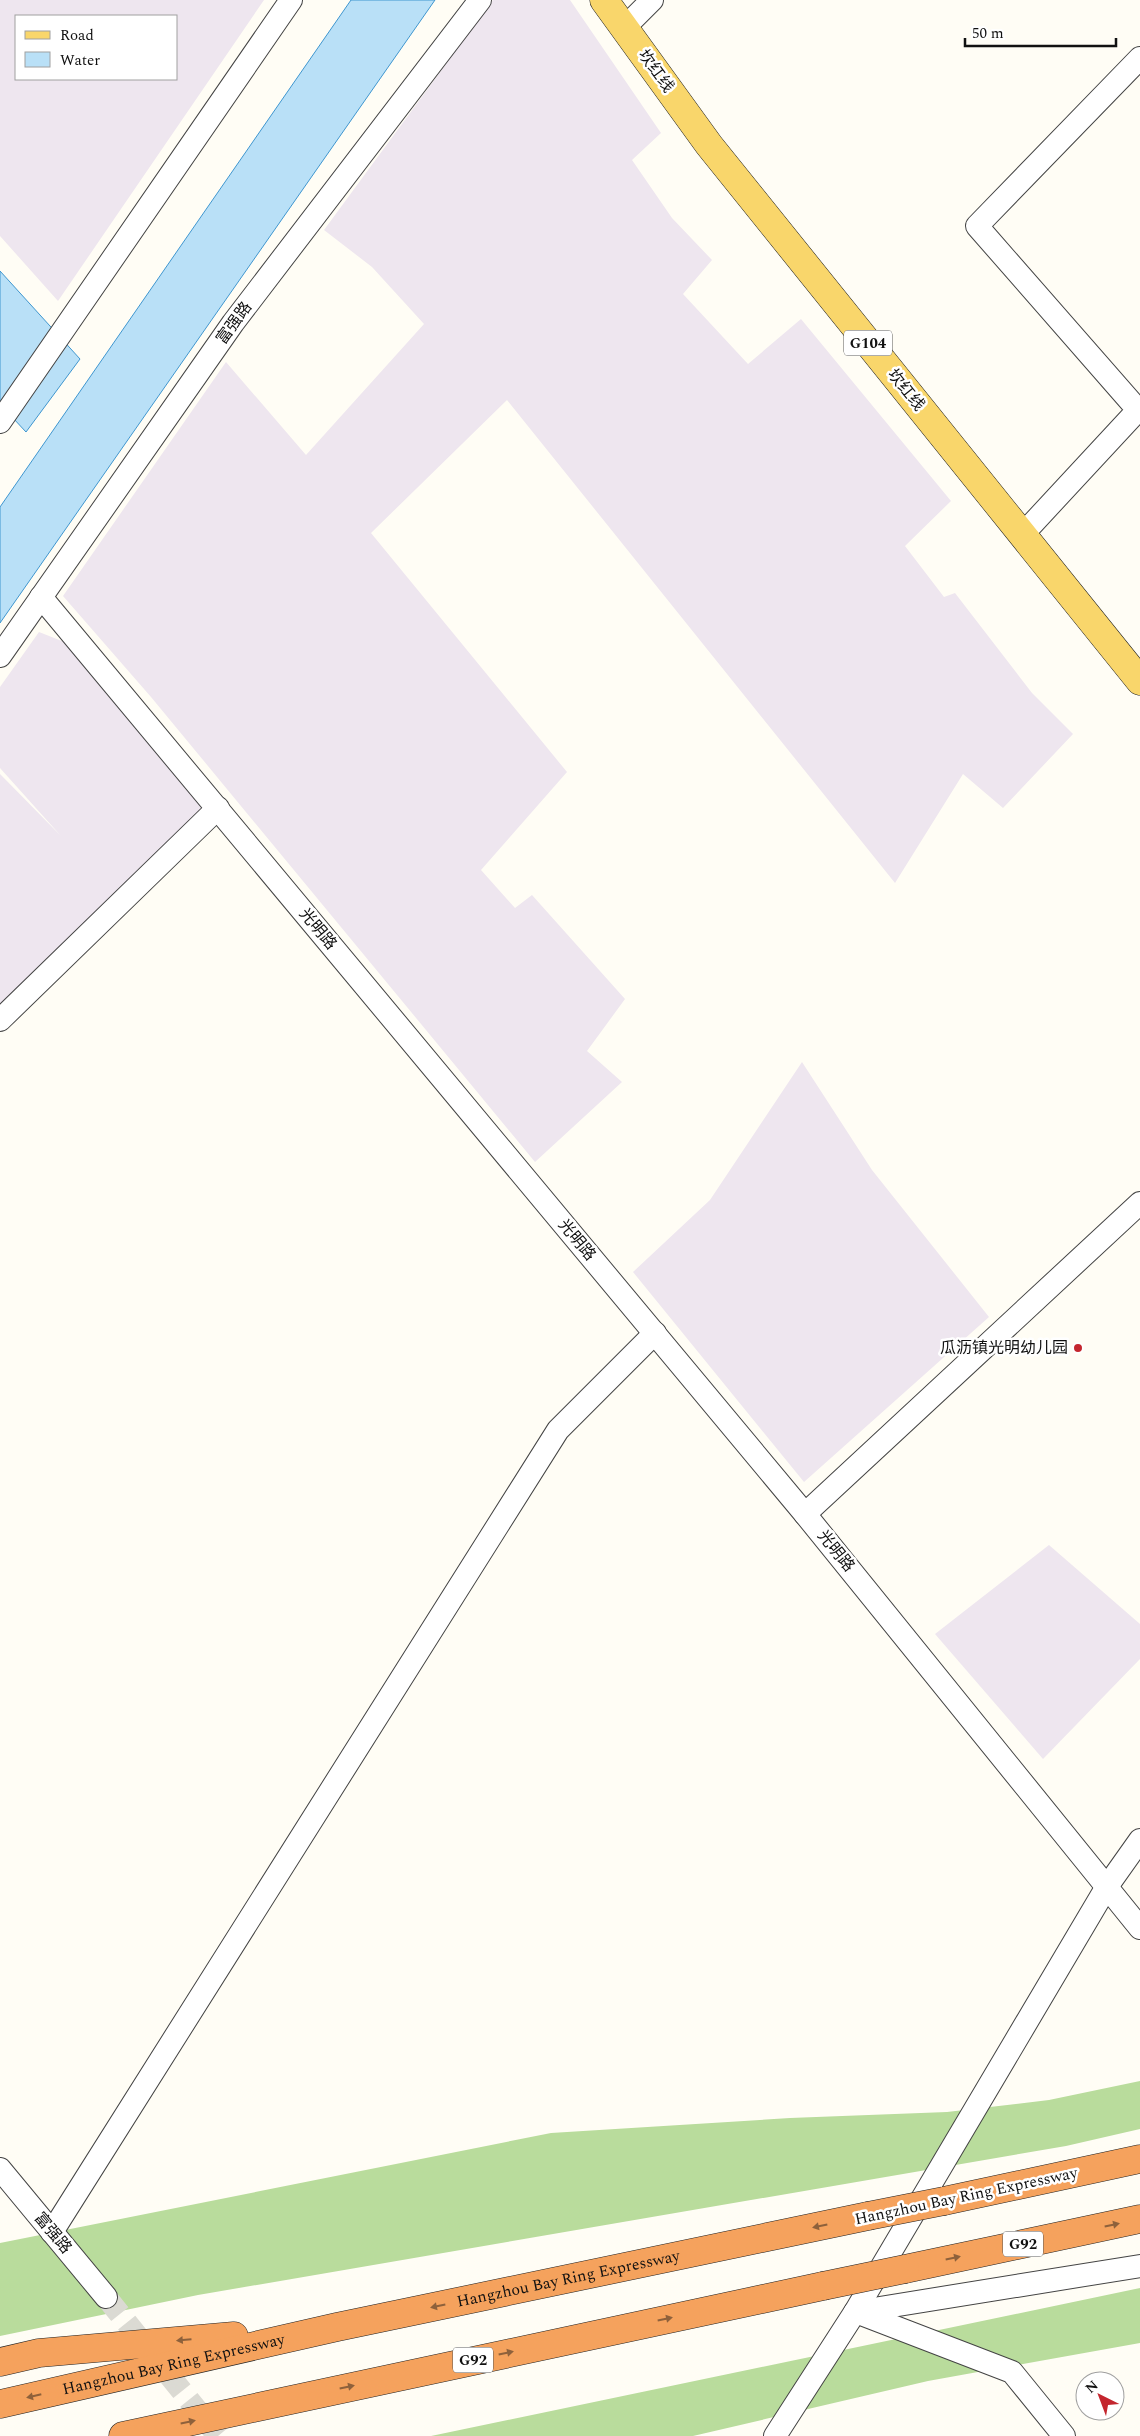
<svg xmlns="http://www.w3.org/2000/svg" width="1140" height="2436" viewBox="0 0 1140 2436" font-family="Spectral,'Noto Sans SC',serif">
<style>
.industrial{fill:#eee6ef;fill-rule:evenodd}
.forest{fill:#b9dc9c}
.water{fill:#b9e0f7;stroke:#3f96cf}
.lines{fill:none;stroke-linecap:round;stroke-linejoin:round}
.minor-tunnel{stroke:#dbdad3;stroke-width:22;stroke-dasharray:22 11;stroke-linecap:butt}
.minor-casing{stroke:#444;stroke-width:24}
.primary-casing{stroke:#222;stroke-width:29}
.motorway-casing{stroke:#222;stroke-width:29}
.minor{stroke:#fff;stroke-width:22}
.primary{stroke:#f9d66b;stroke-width:28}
.motorway{stroke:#f5a25d;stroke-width:28}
.motorway-bridge-casing{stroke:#222;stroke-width:29;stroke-linecap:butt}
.motorway-bridge{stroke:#f5a25d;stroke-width:28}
.oneway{fill:#8e613b}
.poi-dot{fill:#c4262e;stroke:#fff;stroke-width:2}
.labels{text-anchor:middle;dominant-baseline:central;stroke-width:5;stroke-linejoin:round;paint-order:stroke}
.shield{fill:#fff;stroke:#585858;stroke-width:1}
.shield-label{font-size:15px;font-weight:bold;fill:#111}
.street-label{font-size:16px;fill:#111;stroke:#fff}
.poi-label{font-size:16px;fill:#111;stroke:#fff;text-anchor:end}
</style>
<rect width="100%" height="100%" fill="#fffdf5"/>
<g class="industrial">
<path d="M0 0H264L58 301 0 236ZM16 16H176V79H16Z"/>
<polygon points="493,0 570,0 661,133 632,160 672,218 712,260 683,294 748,364 801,319 951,501 905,546 944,597 955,593 1032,693 1073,734 1003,808 963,774 895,883 507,400 371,533 567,772 481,870 515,908 532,895 625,999 587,1051 622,1082 535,1162 151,697 63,596 226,362 306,455 424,324 372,267 324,230"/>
<polygon points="39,632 87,651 218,808 0,1018 0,774 61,836 0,768 0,687"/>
<polygon points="802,1062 872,1170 989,1317 804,1482 633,1272 710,1200"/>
<polygon points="1049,1545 1140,1624 1140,1659 1043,1759 935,1634"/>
</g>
<g class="forest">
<polygon points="1140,2081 1140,2129 1066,2146 198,2295 0,2336 0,2243 551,2133 790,2118 947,2112 1049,2100"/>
<polygon points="1140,2288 1140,2343 928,2381 693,2436 431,2436"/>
</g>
<g class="water">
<polygon points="351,0 435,0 0,623 0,507"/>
<polygon points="0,271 80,359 26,432 0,404"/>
</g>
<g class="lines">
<polyline class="minor-tunnel" points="106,2297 218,2436"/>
<g class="minor-casing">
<g id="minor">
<polyline points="624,28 652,0"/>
<polyline points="0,422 291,0"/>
<polyline points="1022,535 1138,410 977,226 1140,58"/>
<polyline points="41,597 805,1514 1140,1928"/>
<polyline points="0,656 233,323 480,0"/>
<polyline points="0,1020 218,808"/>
<polyline points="805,1514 1140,1203"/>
<polyline points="0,2169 106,2297"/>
<polyline points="52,2232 558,1430 655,1333"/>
<polyline points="855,2312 1140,2266"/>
<polyline points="856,2312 1012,2372 1064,2436"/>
<polyline points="775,2436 855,2312 1106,1888 1140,1840"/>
</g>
</g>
<g class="primary-casing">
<polyline id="primary" points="604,0 709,145 1140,681"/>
</g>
<g class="motorway-casing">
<g id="motorway">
<polyline points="944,2201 1140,2159"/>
<polyline points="905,2269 1140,2219"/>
<polyline points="0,2362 39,2353 234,2336"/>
<path id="s1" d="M0 2404 337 2327 868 2216"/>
<polyline points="123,2436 823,2286"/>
</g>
</g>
<use href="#minor" class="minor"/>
<use href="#primary" class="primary"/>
<use href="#motorway" class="motorway"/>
<g class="motorway-bridge-casing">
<g id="motorway-bridge">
<polyline points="868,2216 944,2201"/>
<polyline points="823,2286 905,2269"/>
</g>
</g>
<use href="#motorway-bridge" class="motorway-bridge"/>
</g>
<defs><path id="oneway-solid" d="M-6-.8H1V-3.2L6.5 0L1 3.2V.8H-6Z" transform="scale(1.25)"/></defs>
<g class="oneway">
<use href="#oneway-solid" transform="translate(1112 2225) rotate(-12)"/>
<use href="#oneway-solid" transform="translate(820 2226) rotate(168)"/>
<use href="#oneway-solid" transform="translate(953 2258) rotate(-12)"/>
<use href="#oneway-solid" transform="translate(438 2306) rotate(168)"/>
<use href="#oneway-solid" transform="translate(665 2319) rotate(-12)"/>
<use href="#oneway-solid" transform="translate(184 2340) rotate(175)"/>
<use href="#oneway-solid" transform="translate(506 2353) rotate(-12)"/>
<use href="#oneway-solid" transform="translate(347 2387) rotate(-12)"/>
<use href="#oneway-solid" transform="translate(34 2396) rotate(167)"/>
<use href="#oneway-solid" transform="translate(188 2422) rotate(-12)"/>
</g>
<circle class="poi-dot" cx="1078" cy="1348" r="5"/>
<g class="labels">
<g class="shield">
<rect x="844" y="330.5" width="48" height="25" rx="4"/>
<rect x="1003" y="2231.5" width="40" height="25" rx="4"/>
<rect x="453" y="2347.5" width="40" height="25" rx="4"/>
</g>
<g class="shield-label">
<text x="868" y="343">G104</text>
<text x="1023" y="2244">G92</text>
<text x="473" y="2360">G92</text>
</g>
<g class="street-label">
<text transform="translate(656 71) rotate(54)">坎红线</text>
<text transform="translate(234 323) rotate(-54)">富强路</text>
<text transform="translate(906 390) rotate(51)">坎红线</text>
<text transform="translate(318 929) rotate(50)">光明路</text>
<text transform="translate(577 1240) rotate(50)">光明路</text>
<text transform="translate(836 1551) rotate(51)">光明路</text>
<text transform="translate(966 2196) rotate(-12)">Hangzhou Bay Ring Expressway</text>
<text transform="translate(53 2233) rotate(50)">富强路</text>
<text stroke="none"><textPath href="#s1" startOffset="582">Hangzhou Bay Ring Expressway</textPath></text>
<text stroke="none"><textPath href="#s1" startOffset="178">Hangzhou Bay Ring Expressway</textPath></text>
</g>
<g class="poi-label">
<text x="1068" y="1348">瓜沥镇光明幼儿园</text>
</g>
</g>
<rect x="15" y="15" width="162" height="65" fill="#ffffff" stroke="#a0a0a0"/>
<rect x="25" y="31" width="25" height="8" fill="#f9d66b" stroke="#a0a0a0"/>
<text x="60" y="40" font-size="15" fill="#111111">Road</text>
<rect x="25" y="52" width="25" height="15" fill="#b9e0f7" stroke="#a0a0a0"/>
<text x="60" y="65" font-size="15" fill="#111111">Water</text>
<g transform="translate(1100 2396) rotate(318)"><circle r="24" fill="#ffffff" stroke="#a0a0a0"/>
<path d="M0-4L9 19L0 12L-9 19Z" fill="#c4262e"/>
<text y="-8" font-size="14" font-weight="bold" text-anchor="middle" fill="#111111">N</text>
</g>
<path d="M965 38v8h151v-8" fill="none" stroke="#111111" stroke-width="2.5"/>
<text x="972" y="38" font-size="15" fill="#111111" stroke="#ffffff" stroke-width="4" paint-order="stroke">50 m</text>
</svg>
